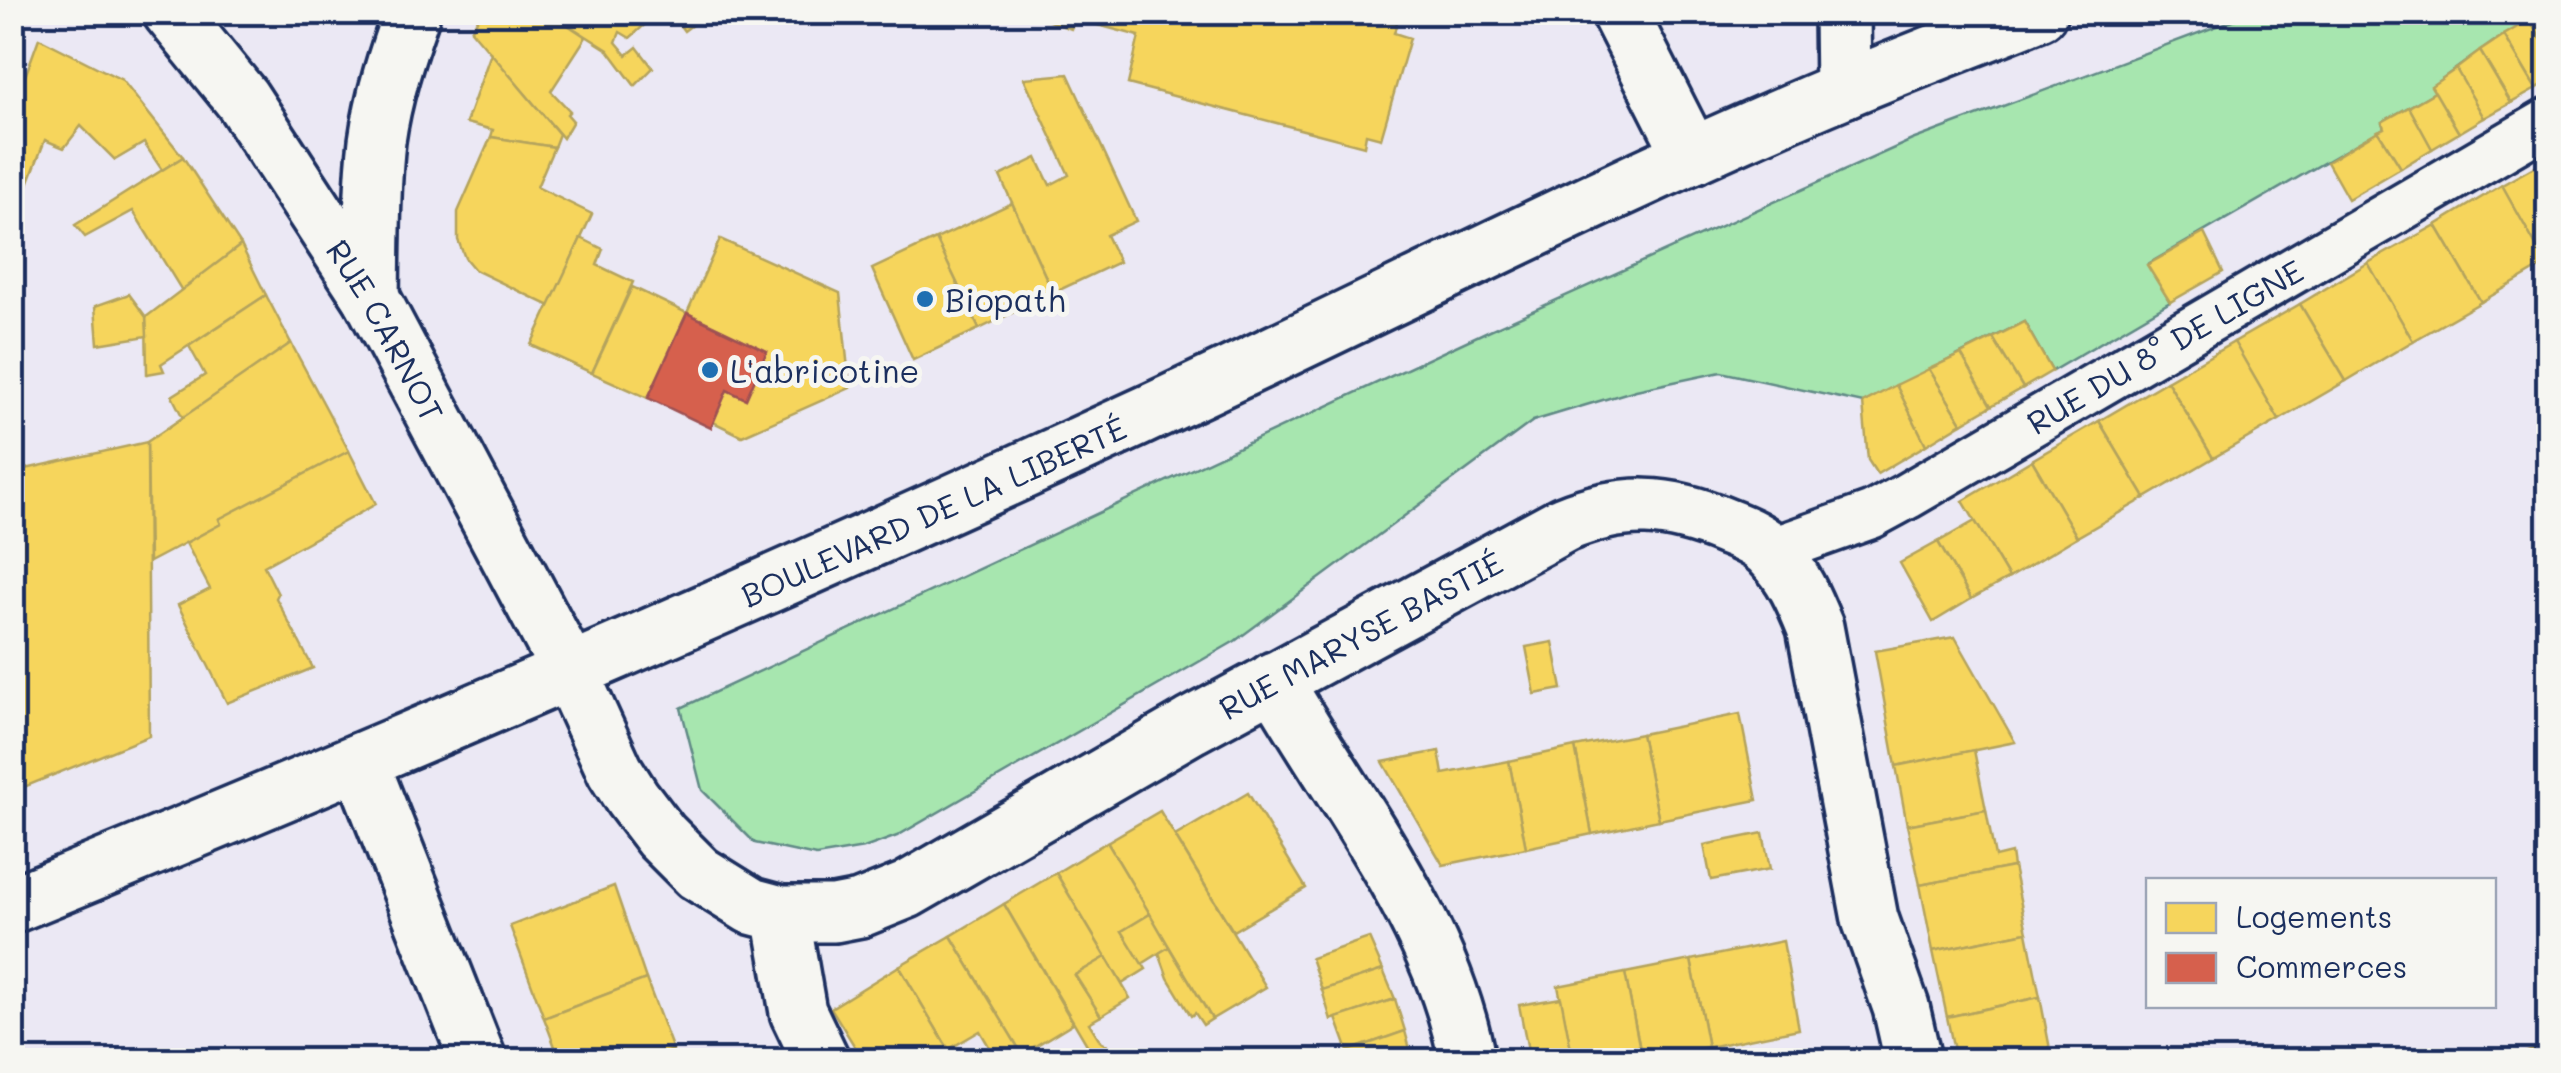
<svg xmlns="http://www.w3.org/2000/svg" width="2561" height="1073" viewBox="0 0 2561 1073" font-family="Mali,sans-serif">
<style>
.green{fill:#a7e6af;stroke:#618a86;stroke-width:2.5}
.homes{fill:#f6d55c;stroke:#b4a35d;stroke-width:2.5}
.shops{fill:#d6604d;stroke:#9e5152;stroke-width:2.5}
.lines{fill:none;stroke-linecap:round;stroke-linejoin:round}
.service-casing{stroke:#1b2f5e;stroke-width:52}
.minor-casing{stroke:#1b2f5e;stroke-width:62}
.tertiary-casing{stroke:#1b2f5e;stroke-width:62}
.secondary-casing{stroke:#1b2f5e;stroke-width:62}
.service{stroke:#f6f6f2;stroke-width:45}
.minor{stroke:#f6f6f2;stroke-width:55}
.tertiary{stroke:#f6f6f2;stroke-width:55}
.secondary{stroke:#f6f6f2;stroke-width:55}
.poi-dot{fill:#1f6fb2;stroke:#f6f6f2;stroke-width:4}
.labels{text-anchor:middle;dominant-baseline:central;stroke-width:10;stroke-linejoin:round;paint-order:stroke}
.poi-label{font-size:32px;fill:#1b2f5e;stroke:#f6f6f2;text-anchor:start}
.street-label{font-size:32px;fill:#1b2f5e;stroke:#f6f6f2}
</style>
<rect width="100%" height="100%" fill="#ebe8f4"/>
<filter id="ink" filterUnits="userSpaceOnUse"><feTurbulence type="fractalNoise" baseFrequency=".01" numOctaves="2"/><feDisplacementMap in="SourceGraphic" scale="20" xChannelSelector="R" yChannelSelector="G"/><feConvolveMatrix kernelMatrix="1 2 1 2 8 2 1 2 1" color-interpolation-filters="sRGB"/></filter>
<g filter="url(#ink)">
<polygon class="green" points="2252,13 2543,13 2493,42 2432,86 2435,92 2382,122 2384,128 2148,264 2170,302 2052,371 2024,322 1863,403 1721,372 1636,390 1533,421 1235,641 897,836 864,848 816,856 755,843 702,790 681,708 1490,330 1912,140"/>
<g class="homes">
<polygon points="482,12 548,12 586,37 551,91 570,111 567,114 573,121 563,138 471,30"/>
<polygon points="548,12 646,12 651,19 630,38 620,32 616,42 627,55 637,47 653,68 635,86 608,50"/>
<polygon points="670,12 709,12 684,31"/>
<polygon points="1024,12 1077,12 1071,29"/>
<polygon points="1090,12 1400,12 1394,33 1410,38 1381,138 1366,134 1364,146 1128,84 1139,36 1086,22"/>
<polygon points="2543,12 2548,12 2548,50 2529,20"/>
<polygon points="2529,20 2548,50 2548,81 2536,89 2504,35"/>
<polygon points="2504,35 2536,89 2511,103 2480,51"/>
<polygon points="39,38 122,80 183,157 162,170 144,143 115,160 81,126 64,148 45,140 23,197 12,193 12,112"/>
<polygon points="2480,51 2511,103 2484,118 2456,69"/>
<polygon points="491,53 559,134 554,147 491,137 493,130 466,123"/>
<polygon points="2456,69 2484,118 2459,133 2431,86"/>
<polygon points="1068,74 1136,221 1106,235 1119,262 1053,293 1000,176 1037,158 1050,185 1069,175 1024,78"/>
<polygon points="2435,92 2459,133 2432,149 2409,107"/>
<polygon points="2409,107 2432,149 2401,168 2378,131 2384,128 2382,122"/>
<polygon points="2378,131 2401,168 2348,199 2327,162"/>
<polygon points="491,137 554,147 537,187 592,214 550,306 475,270 465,258 458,240 458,212"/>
<polygon points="183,157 241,245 182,291 133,211 85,237 75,225"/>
<polygon points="2548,159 2548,262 2546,264 2502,185"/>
<polygon points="2502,185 2546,264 2481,302 2436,225"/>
<polygon points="1012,203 1053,293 979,329 936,239"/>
<polygon points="2436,225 2481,302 2413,341 2368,263"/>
<polygon points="2204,233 2223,272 2170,302 2147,265"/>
<polygon points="581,238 603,249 597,265 633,282 592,373 531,345"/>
<polygon points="720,239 840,293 850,388 742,436 713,422 727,390 746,399 767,351 687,313"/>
<polygon points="936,239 979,329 913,360 872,269"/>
<polygon points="241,245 266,295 161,364 164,371 147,374 146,317"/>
<polygon points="2368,263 2413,341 2346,381 2300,304"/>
<polygon points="632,287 687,313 648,398 592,373"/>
<polygon points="129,294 146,317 147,336 98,344 95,306"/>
<polygon points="266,295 291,343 183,418 172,396 205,375 189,346"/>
<polygon points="2300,304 2346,381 2279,420 2234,342"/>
<polygon points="2024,322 2052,371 2023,388 1993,338"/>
<polygon points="1993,338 2023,388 1991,406 1961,354"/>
<polygon points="2234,342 2279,420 2213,458 2167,381"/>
<polygon points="291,343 349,451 219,519 221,524 149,562 147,442"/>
<polygon points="1961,354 1991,406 1962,423 1929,369"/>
<polygon points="1929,369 1962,423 1926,445 1896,385"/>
<polygon points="2167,381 2213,458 2145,498 2099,421"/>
<polygon points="1896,385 1926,445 1877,474 1868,460 1863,403"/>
<polygon points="2099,421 2145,498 2077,537 2032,460"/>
<polygon points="147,442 149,736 12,792 12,472"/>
<polygon points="349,451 376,504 264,566 278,594 276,598 313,668 227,703 178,605 210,589 186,543 221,524 219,519"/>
<polygon points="2032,460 2077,537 2009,578 1963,501"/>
<polygon points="1975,521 2009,578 1971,599 1938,542"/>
<polygon points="1938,542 1971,599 1933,622 1900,563"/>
<polygon points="1955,637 2015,742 1896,766 1875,651"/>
<polygon points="1553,642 1562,689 1535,694 1526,647"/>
<polygon points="1740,714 1757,800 1659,820 1641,734"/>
<polygon points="1641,734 1659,820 1592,834 1575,747"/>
<polygon points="1575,747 1592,834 1526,848 1509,761"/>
<polygon points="1974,750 1986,810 1907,825 1896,766"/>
<polygon points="1439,751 1443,774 1509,761 1526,848 1443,865 1383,762"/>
<polygon points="1248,793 1306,888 1233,931 1175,836"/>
<polygon points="1986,810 1995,857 2011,853 2013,867 1920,885 1907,825"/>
<polygon points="1160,811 1266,987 1212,1019 1107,842"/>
<polygon points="1763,833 1770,869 1711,880 1704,845"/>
<polygon points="1107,842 1150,914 1122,931 1146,969 1122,984 1056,873"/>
<polygon points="2013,867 2027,932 1933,951 1920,885"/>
<polygon points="1056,873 1106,957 1075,975 1101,1016 1089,1023 1101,1042 1115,1050 1121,1060 1096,1060 1004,904"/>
<polygon points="614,886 646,979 544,1018 510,926"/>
<polygon points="1004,904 1073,1023 1022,1054 951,936"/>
<polygon points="1150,914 1169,947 1142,964 1122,931"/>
<polygon points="2027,932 2040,997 1947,1017 1933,951"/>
<polygon points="951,936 1022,1054 1026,1060 997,1060 980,1031 949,1049 944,1042 899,966"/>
<polygon points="1369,938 1383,970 1322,990 1311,958"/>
<polygon points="1783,941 1799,1029 1708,1047 1691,960"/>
<polygon points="1169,947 1212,1019 1203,1025 1195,1013 1191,1016 1168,978 1159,953"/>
<polygon points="1106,957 1130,998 1101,1016 1075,975"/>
<polygon points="1691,960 1708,1047 1642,1060 1625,973"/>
<polygon points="899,966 944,1042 956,1060 863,1060 831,1008"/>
<polygon points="1383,970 1395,999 1331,1020 1322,990"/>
<polygon points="1625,973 1642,1060 1573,1060 1558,986"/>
<polygon points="646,979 673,1050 646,1060 560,1060 544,1018"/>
<polygon points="2040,997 2050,1049 1994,1060 1956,1060 1947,1017"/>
<polygon points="1561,998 1573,1060 1530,1060 1519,1005"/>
<polygon points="1395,999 1405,1031 1348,1051 1336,1018"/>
<polygon points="1405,1031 1413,1060 1350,1060 1348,1051"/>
<polygon points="2548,1044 2548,1060 2507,1060"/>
<polygon points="2050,1049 2052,1060 1994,1060"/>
</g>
<polygon class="shops" points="687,313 767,351 746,399 727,390 711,428 648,398"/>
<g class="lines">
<g class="service-casing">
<g id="service">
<path id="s1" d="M1771 551 1872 515 1907 496 2548 122"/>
</g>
</g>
<g class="minor-casing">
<g id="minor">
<path id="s2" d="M171 12 242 99 371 297 569 670 615 771 632 798 661 836 698 873 751 906 781 914H834L860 909 907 890 1191 726 1564 524C1624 500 1668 502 1727 527 1743 533 1762 541 1773 554 1793 574 1804 600 1815 627L1870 919 1901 1007 1913 1060"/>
<path d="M371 297C372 245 371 192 377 141 383 97 397 54 412 12"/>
<path d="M1274 680C1342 798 1444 925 1467 1060"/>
<polyline points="360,761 478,1060"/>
<polyline points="781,914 798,1012 821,1060"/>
</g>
</g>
<g class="tertiary-casing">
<g id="tertiary">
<polyline points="1619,12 1692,156"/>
<polyline points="1842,12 1843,90"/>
</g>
</g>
<g class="secondary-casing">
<g id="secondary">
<path id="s3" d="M12 905C390 751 766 590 1136 419 1372 310 1603 190 1843 90 1908 63 1974 38 2039 12"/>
</g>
</g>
<use href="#service" class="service"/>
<use href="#minor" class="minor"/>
<use href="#tertiary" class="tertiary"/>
<use href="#secondary" class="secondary"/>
</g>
</g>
<g class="poi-dot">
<circle cx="925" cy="299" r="10"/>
<circle cx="710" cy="370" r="10"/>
</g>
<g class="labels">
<g class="poi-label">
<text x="945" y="299">Biopath</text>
<text x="730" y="370">L'abricotine</text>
</g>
<g class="street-label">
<text stroke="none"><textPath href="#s2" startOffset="385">RUE CARNOT</textPath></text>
<text stroke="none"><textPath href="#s1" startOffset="445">RUE DU 8° DE LIGNE</textPath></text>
<text stroke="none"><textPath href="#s3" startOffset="1002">BOULEVARD DE LA LIBERTÉ</textPath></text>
<text stroke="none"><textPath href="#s2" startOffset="1758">RUE MARYSE BASTIÉ</textPath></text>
</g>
</g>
<rect width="2561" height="1073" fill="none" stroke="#f6f6f2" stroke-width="50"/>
<rect x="25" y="25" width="2511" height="1023" fill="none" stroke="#1b2f5e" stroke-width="4" filter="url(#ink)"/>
<rect x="2146" y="878" width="350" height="130" fill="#f6f6f2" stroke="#9ea6b7" stroke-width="2.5"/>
<rect x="2166" y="903" width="50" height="30" fill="#f6d55c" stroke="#9ea6b7" stroke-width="2.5"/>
<text x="2236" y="928" font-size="30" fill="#1b2f5e">Logements</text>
<rect x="2166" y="953" width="50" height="30" fill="#d6604d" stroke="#9ea6b7" stroke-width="2.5"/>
<text x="2236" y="978" font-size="30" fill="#1b2f5e">Commerces</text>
</svg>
